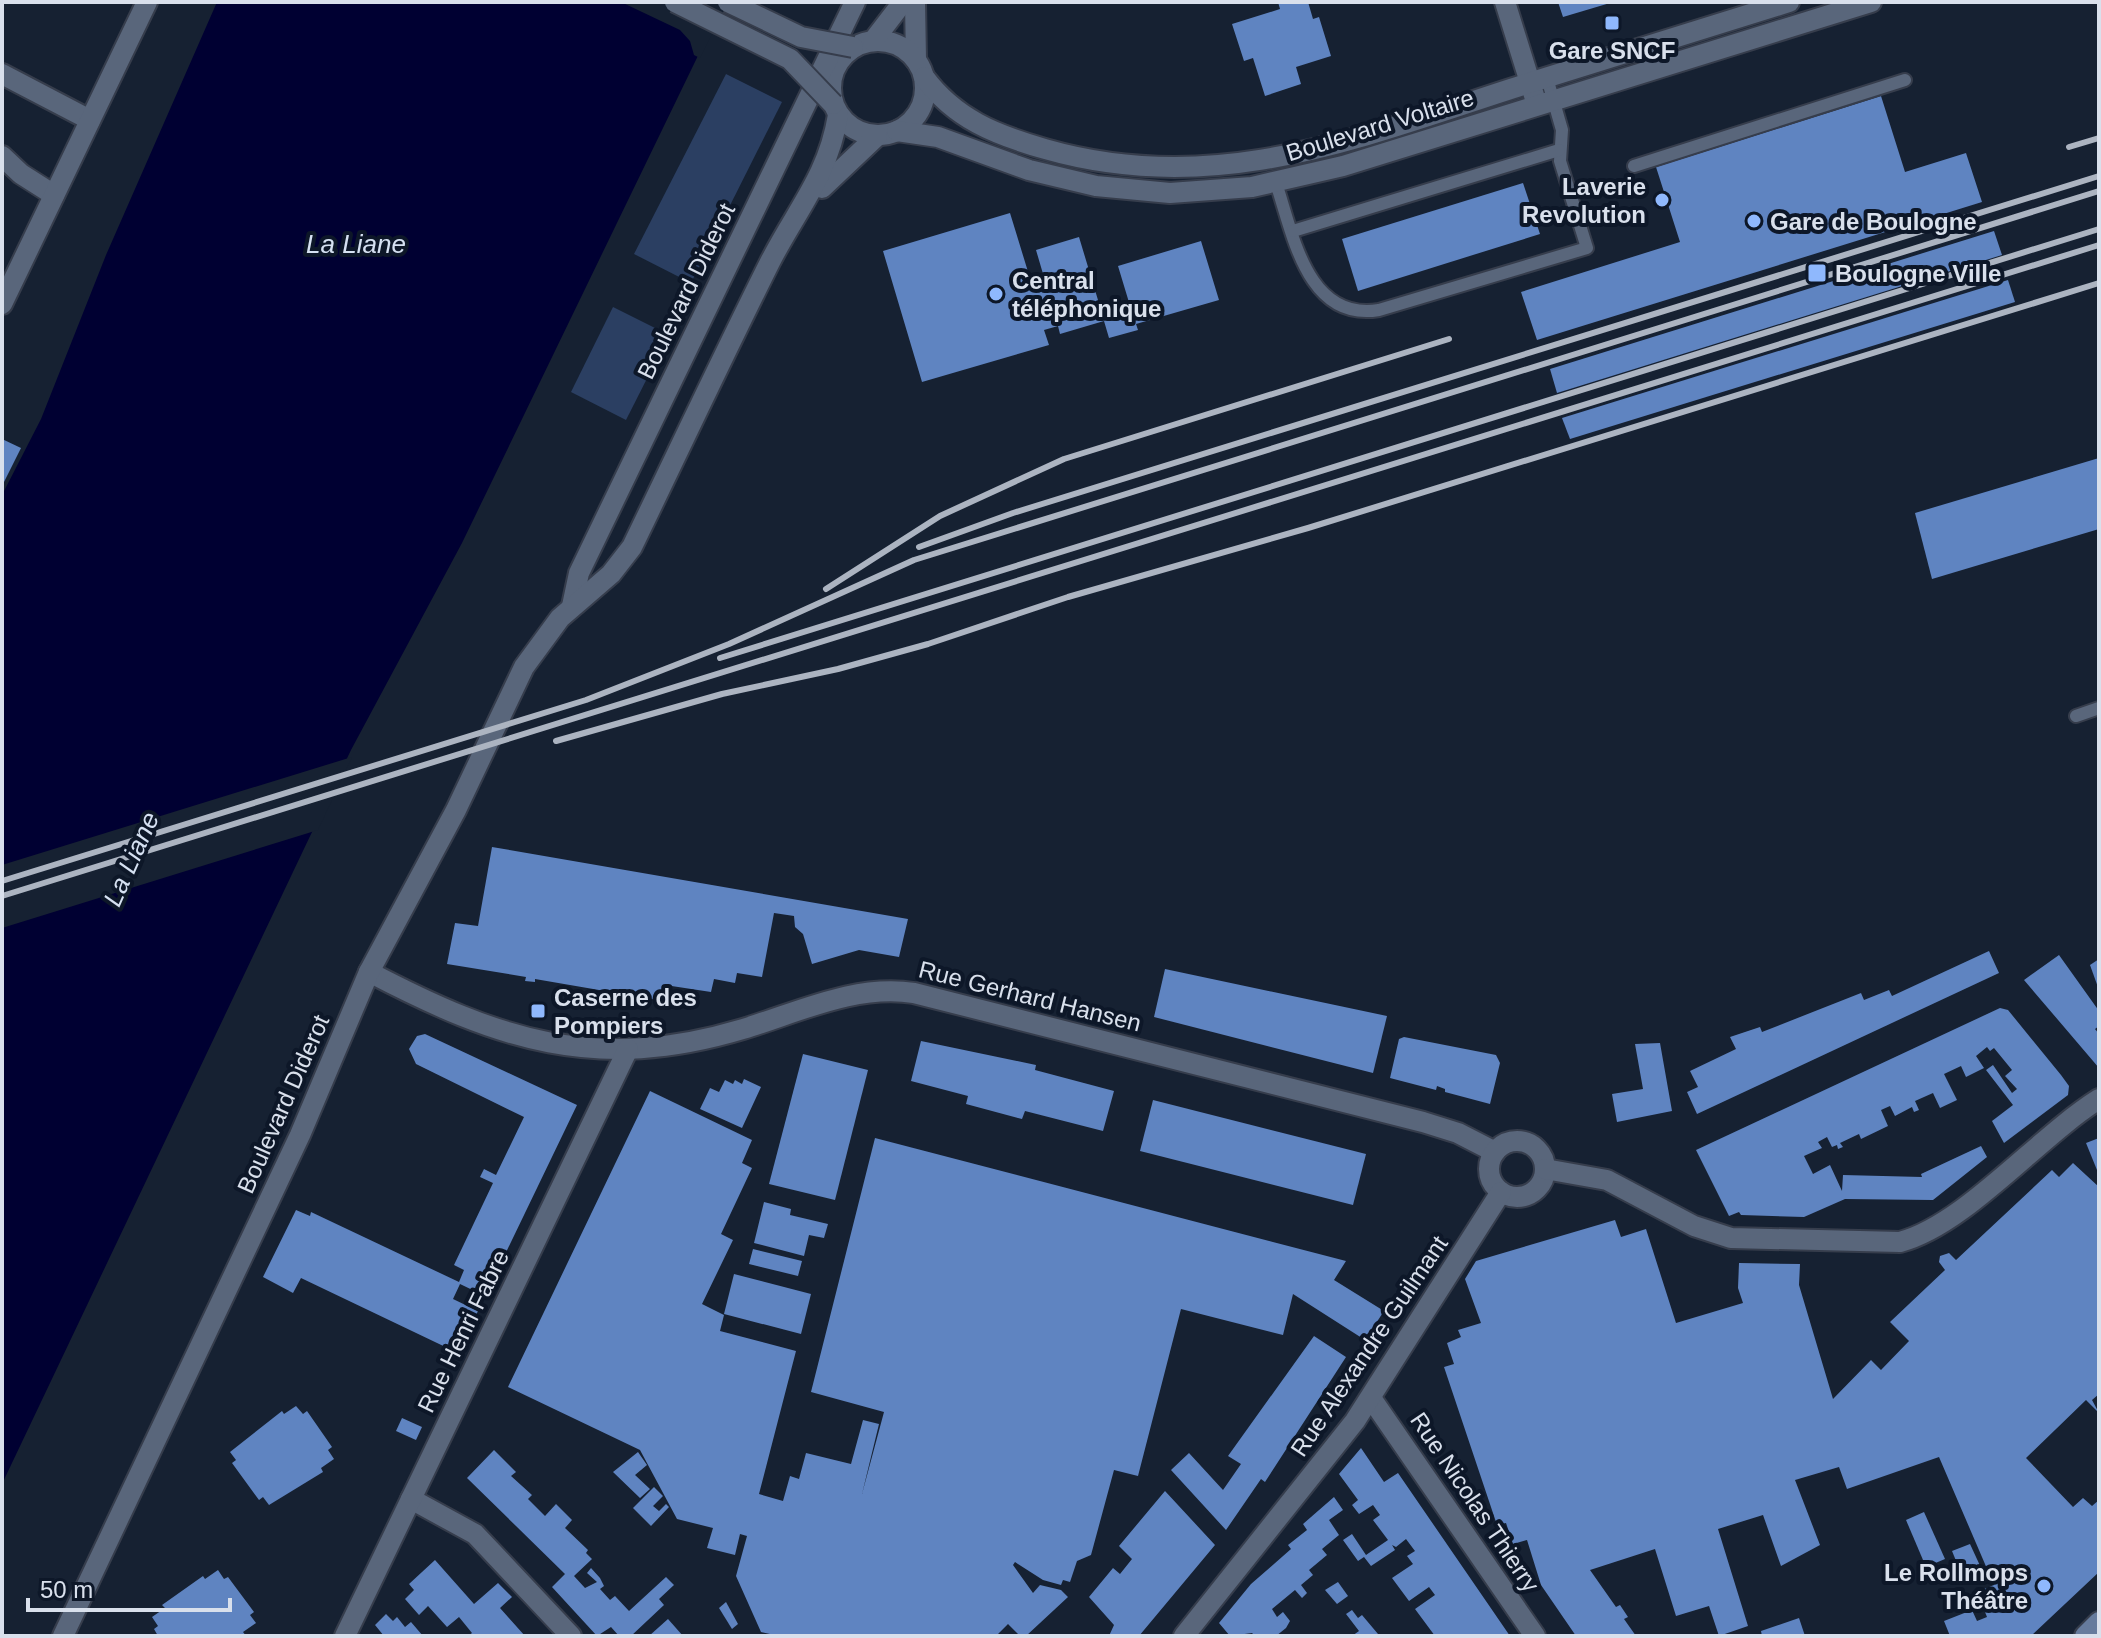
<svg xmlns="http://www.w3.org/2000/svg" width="2101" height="1638" viewBox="0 0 2101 1638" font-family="Helvetica,sans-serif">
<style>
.green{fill:#2b3f62}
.water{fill:#000032}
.pier{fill:#162132}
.building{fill:#5f84c1}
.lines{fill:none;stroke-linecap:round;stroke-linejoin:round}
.service-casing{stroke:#363d4c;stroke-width:16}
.minor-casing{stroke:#363d4c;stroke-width:24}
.tertiary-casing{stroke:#363d4c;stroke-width:24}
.secondary-casing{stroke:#363d4c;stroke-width:24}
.service{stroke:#59667b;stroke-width:12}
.minor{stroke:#59667b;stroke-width:20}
.tertiary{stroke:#59667b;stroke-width:20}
.secondary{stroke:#667b9d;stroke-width:20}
.rail{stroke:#acb4c1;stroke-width:6}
.tertiary-bridge-casing{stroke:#363d4c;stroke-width:24;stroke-linecap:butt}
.tertiary-bridge{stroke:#59667b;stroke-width:20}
.poi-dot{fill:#8fb8fd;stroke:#0d1728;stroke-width:3}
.labels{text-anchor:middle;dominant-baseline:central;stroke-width:8;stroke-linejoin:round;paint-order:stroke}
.poi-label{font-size:24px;font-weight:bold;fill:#d9e0ec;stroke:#0d1728;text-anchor:start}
.street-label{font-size:24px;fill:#d9e0ec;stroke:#0d1728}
.water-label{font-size:26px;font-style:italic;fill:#d6e1f2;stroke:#0d1728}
</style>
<rect width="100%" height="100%" fill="#162132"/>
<g class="green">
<polygon points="726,74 782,102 691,283 634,254"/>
<polygon points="613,307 669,335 626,420 571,392"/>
</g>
<polygon class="water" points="217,2 724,2 462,543 351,750 2,1484 2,495 41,419 106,255"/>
<g class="pier">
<polygon points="621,2 728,2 700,58 694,55 690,41 680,30"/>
<polygon points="352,757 318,830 2,928 2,865"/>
</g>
<g class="building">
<polygon points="1278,2 1308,2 1313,19 1319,17 1331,56 1296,67 1301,84 1265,96 1253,58 1244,61 1232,24 1280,9"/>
<polygon points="1558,2 1610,2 1610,3 1563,17"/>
<polygon points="1881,96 1905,172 1966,153 1982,202 1537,340 1521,292 1680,242 1656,167"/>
<polygon points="1523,183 1540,234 1358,291 1342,239"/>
<polygon points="1010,213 1033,288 1046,284 1036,250 1079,237 1101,310 1116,306 1118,312 1131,309 1118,266 1201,241 1219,300 1136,324 1138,330 1109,338 1104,321 1060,334 1058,326 1044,330 1049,345 922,382 883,251"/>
<polygon points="1994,231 2002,255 1557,393 1550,369"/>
<polygon points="2008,280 2015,302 1570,439 1562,418"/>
<polygon points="2,439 21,448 2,486"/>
<polygon points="2099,458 2099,529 1932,579 1915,513"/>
<polygon points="492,847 908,919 899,957 859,950 812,964 803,934 795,927 794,916 774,913 762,977 737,973 735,983 714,979 711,992 665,985 663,1001 535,979 535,982 525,981 526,977 447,964 455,923 478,926"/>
<polygon points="1989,951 1999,973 1697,1114 1687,1092 1698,1087 1690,1071 1736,1049 1730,1037 1760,1027 1762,1032 1861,993 1864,1000 1889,990 1892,996"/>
<polygon points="2059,955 2099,1011 2099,1026 2095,1029 2099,1034 2099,1068 2024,980"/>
<polygon points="2099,959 2099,990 2090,965"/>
<polygon points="1165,969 1387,1016 1373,1073 1154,1017"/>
<polygon points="2000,1008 2008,1010 2061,1075 2069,1086 2068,1095 2004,1143 1992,1121 2013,1105 1986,1070 1993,1065 2012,1093 2017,1089 2005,1076 2012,1070 1994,1048 1990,1051 1987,1047 1976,1056 1984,1068 1966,1077 1961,1066 1944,1074 1957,1100 1940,1108 1933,1093 1915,1101 1919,1110 1914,1112 1912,1107 1895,1116 1890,1106 1881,1110 1888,1126 1861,1139 1859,1134 1840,1143 1843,1147 1838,1149 1837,1145 1832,1147 1827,1137 1818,1142 1822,1148 1804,1156 1813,1174 1830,1165 1842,1191 1843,1175 1922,1177 1921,1174 1981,1146 1987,1157 1933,1200 1845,1199 1804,1217 1741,1215 1739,1212 1729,1216 1696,1150"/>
<polygon points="425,1034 577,1105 485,1296 460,1284 453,1299 478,1311 458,1353 301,1278 293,1293 263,1277 296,1210 310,1216 311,1212 459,1282 464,1270 454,1265 493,1183 480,1177 484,1169 496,1175 524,1117 416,1064 409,1049 417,1036"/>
<polygon points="1404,1037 1496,1055 1500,1063 1490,1104 1445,1092 1445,1089 1437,1086 1436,1090 1390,1078 1399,1039"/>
<polygon points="921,1041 1036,1065 1035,1070 1114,1091 1103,1131 1025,1111 1022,1119 966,1104 968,1096 911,1081"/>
<polygon points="1660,1043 1672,1111 1617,1122 1612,1094 1643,1089 1635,1044"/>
<polygon points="803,1054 868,1070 835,1200 769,1184"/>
<polygon points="744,1079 761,1087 742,1128 700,1109 710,1088 719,1092 725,1080 733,1084 735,1080 742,1084"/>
<polygon points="650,1091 752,1140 742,1163 752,1168 721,1234 733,1240 702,1304 724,1315 720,1331 796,1351 759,1494 783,1501 790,1476 799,1479 806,1453 851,1464 863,1420 879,1424 862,1494 884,1412 811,1392 875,1138 1346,1261 1334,1280 1384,1311 1365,1340 1293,1294 1283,1335 1181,1309 1138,1476 1114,1470 1091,1555 1077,1561 1070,1582 1063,1580 1061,1585 1043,1580 1015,1562 1013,1565 1033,1593 1040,1585 1061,1590 1068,1597 1026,1636 1020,1636 1008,1624 996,1636 779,1636 761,1632 736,1576 747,1536 740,1534 735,1555 707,1548 713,1528 677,1519 640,1450 508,1387"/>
<polygon points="1153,1100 1366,1154 1353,1205 1140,1151"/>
<polygon points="2099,1138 2099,1175 2086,1143"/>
<polygon points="2073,1163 2099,1187 2099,1394 2092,1400 2099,1413 2086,1400 2026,1458 2073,1507 2083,1498 2092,1506 2099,1500 2099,1572 2031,1636 1950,1636 1944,1621 1972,1610 1977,1621 1987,1617 1977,1592 1994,1585 1939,1457 1847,1489 1839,1467 1795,1480 1820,1545 1781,1566 1763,1515 1718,1529 1748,1626 1719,1636 1709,1606 1676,1616 1655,1549 1590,1570 1616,1607 1620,1605 1628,1617 1624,1619 1636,1636 1576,1636 1541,1585 1527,1540 1513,1544 1506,1523 1497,1525 1444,1367 1454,1364 1447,1343 1461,1337 1458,1330 1481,1323 1465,1279 1476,1261 1615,1220 1621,1237 1646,1229 1676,1323 1743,1303 1738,1288 1739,1263 1800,1264 1799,1285 1833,1399 1871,1360 1881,1370 1909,1341 1890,1322 1945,1270 1939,1262 1940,1256 1949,1253 1956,1260 2052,1170 2059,1177"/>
<polygon points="764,1202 791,1209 790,1215 828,1224 824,1238 809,1235 804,1256 754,1243"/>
<polygon points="753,1249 802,1261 798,1276 749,1264"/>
<polygon points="734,1274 811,1294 801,1334 724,1314"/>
<polygon points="1314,1336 1346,1357 1265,1482 1261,1479 1226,1530 1171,1470 1189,1453 1223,1490 1241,1464 1228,1456"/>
<polygon points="296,1406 303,1414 307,1411 332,1447 328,1450 334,1459 321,1468 323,1472 269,1505 263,1497 259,1500 232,1463 236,1460 230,1452 282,1411 284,1414"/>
<polygon points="402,1418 422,1427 416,1440 396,1431"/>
<polygon points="1361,1448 1384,1482 1398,1473 1510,1636 1435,1636 1415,1609 1435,1595 1429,1587 1409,1601 1392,1578 1413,1564 1407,1556 1415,1551 1406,1539 1396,1547 1392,1545 1395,1550 1371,1566 1364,1557 1358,1561 1343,1540 1352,1534 1366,1555 1388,1540 1373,1520 1380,1515 1373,1505 1359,1514 1352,1505 1358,1500 1339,1474"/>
<polygon points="494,1450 516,1472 511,1476 532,1495 528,1499 545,1516 556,1504 572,1520 565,1528 588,1550 586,1553 592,1559 574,1576 585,1588 597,1582 587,1573 591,1568 600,1578 604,1586 600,1589 610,1600 615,1596 629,1611 666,1577 674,1585 659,1599 664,1605 631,1636 619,1636 611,1627 597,1636 552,1587 565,1574 467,1478"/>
<polygon points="638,1452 647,1465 635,1475 650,1489 640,1498 613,1472"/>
<polygon points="654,1487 663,1496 653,1506 659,1511 666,1504 669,1507 651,1526 633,1508"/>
<polygon points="1165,1491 1215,1545 1139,1636 1109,1636 1114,1625 1089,1597 1113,1568 1120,1574 1132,1559 1119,1546"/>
<polygon points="1334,1497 1343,1510 1329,1520 1339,1535 1322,1549 1327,1555 1309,1570 1313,1575 1301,1585 1307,1593 1302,1598 1295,1590 1272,1609 1277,1617 1283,1612 1290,1621 1286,1628 1276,1636 1255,1636 1252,1633 1230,1636 1219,1623 1251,1584 1291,1549 1288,1545 1307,1530 1303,1524"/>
<polygon points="1924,1512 1945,1559 1926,1567 1906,1520"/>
<polygon points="1970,1544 1982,1570 1963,1578 1952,1551"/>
<polygon points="435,1560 474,1604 498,1583 512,1597 500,1608 525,1636 468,1636 472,1633 459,1617 447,1627 428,1606 419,1615 405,1599 414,1590 409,1584"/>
<polygon points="218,1570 224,1579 228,1577 254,1612 250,1615 256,1623 243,1632 246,1636 158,1636 154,1629 158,1626 152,1617 165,1608 162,1605 203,1576 205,1579"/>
<polygon points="1338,1582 1348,1596 1337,1604 1325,1590"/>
<polygon points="726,1602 738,1624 732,1629 719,1608"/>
<polygon points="1352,1610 1358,1618 1362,1615 1378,1634 1352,1636 1359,1631 1346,1614"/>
<polygon points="386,1614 393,1621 397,1617 405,1627 411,1622 423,1636 384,1636 375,1625"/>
<polygon points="1799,1618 1805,1636 1762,1636 1761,1631"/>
<polygon points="668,1619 683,1636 649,1636"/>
</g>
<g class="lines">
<g class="service-casing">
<g id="service">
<polyline points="1634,166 1905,80"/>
<path d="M1276 183C1293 234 1307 322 1379 310L1587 248 1560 161 1562 130 1547 78"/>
<polyline points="1293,231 1559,150"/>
<polyline points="2076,716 2099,708"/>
</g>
</g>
<g class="minor-casing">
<g id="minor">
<polyline points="1505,2 1537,105"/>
<path d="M369 972C499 1040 596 1073 743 1029 799 1012 855 984 914 993L1423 1122 1458 1133 1495 1152"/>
<circle cx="1517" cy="1169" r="28"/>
<path d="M1545 1169 1607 1180 1694 1226 1731 1238 1900 1242C1965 1225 2038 1137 2099 1099"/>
<polyline points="1371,1398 1535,1636"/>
<polyline points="411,1499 475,1534 571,1636"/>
<polyline points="345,1636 628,1049"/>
<polyline points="1184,1636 1355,1421 1501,1192"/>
</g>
</g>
<g class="tertiary-casing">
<g id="tertiary">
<polyline points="915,2 916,60"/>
<circle cx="878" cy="88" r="47"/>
<polyline points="873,41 903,2"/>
<polyline points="2,74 90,120"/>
<path d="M924 77C955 119 996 135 1045 149 1219 199 1366 135 1529 83 1615 56 1702 29 1789 2"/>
<polyline points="897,131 938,137 1029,170 1096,186 1170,193 1252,187 1343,166 1871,2"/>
<polyline points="2,156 21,174 54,195"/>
<polyline points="822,188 877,136"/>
<polyline points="2,304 147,2"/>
<polyline points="572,606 579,573 855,2"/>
<path d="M63 1636 300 1135 369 972 456 810 524 667 560 618 611 574 632 547C678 452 723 356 770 262 797 209 828 176 838 115"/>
</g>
</g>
<g class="secondary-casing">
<polyline id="secondary" points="2085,1636 2099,1622"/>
</g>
<use href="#service" class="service"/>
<use href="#minor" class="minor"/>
<use href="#tertiary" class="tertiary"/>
<use href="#secondary" class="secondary"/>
<g class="rail">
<polyline points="2069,147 2099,138"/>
<polyline points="919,547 1013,513 2099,176"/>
<polyline points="826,589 940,516 1064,459 1449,339"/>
<polyline points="720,658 2099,229"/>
<polyline points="556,741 722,694 838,669 928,644 1068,597 1308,528 2099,283"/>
<polyline points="2,881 586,700 729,644 914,560 2099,191"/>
<polyline points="2,896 2099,245"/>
</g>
<g class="tertiary-bridge-casing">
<g id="tertiary-bridge">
<polyline points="675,2 790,59 833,104"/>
<polyline points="728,2 801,37 853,47"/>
</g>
</g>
<use href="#tertiary-bridge" class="tertiary-bridge"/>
</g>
<g class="poi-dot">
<rect x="1604" y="15" width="16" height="16" rx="4"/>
<circle cx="1662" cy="200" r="8"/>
<circle cx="1754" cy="221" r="8"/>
<rect x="1807" y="263" width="20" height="20" rx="4"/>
<circle cx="996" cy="294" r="8"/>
<rect x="530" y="1003" width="16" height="16" rx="4"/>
<circle cx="2044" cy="1586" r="8"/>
</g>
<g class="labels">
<g class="poi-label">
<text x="1612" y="50" text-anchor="middle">Gare SNCF</text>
<text x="1646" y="186" text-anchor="end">Laverie<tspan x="1646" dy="28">Revolution</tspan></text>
<text x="1770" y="221">Gare de Boulogne</text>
<text x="1835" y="273">Boulogne Ville</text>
<text x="1012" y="280">Central<tspan x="1012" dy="28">téléphonique</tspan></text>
<text x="554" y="997">Caserne des<tspan x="554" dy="28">Pompiers</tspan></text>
<text x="2028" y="1572" text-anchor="end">Le Rollmops<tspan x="2028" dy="28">Théâtre</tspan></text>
</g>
<g class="street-label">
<text transform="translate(1380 125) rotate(-17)">Boulevard Voltaire</text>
<text transform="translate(686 291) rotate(-64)">Boulevard Diderot</text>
<text transform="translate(1030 996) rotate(14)">Rue Gerhard Hansen</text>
<text transform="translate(283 1104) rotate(-66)">Boulevard Diderot</text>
<text transform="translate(463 1331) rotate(-64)">Rue Henri Fabre</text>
<text transform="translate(1369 1346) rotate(-56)">Rue Alexandre Guilmant</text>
<text transform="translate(1475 1502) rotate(56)">Rue Nicolas Thierry</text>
</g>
<g class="water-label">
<text x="356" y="244">La Liane</text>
<text transform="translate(131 859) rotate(-66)">La Liane</text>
</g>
</g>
<rect width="2101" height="1638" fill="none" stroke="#d9e0ec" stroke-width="8"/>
<path d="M28 1598v12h202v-12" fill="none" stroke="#d9e0ec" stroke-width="4"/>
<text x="40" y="1598" font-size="24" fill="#d9e0ec" stroke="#0d1728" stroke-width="6" paint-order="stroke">50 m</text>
</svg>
